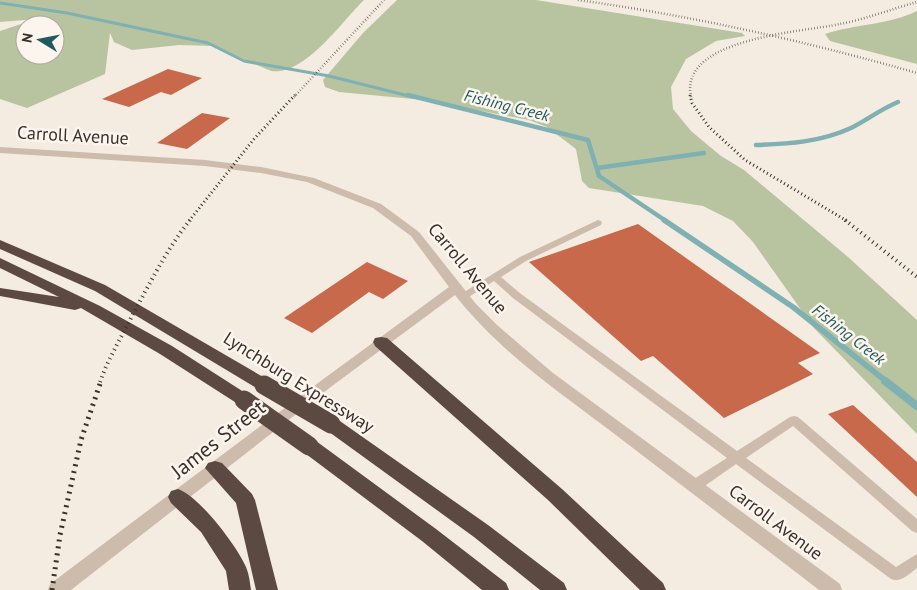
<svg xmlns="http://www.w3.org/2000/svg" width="917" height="590" viewBox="0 0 917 590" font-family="'PT Sans',sans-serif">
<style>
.green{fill:#b8c4a0;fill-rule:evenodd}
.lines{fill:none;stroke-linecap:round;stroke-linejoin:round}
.stream-far3{stroke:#7fb0b2;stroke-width:3}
.stream-far2{stroke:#7fb0b2;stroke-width:4.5}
.stream-far1{stroke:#7fb0b2;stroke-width:5.5}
.stream{stroke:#7fb0b2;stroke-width:8}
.building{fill:#c8694b}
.service{fill:#cdbbac;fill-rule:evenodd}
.tertiary{fill:#cdbbac;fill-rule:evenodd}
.motorway{fill:#5c4a42;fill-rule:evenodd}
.rail-far3{stroke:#3b302b;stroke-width:2.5;stroke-dasharray:0.5 2.5;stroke-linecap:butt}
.rail-far2{stroke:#3b302b;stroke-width:3;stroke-dasharray:1 3;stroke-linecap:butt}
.rail-far1{stroke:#3b302b;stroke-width:4;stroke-dasharray:1 4;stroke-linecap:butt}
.rail{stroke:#3b302b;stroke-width:5;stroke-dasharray:2 5;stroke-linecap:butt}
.motorway-bridge{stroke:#5c4a42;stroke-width:19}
.labels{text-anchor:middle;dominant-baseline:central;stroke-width:5;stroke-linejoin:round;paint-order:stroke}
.far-water-label{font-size:16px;font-style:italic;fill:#1f5a5e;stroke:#fbf5ee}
.street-label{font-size:18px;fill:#3b302b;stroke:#fbf5ee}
.near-street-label{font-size:21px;fill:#3b302b;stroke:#fbf5ee}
</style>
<rect width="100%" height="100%" fill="#f4ebe1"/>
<g class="green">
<path d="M0 0H364C342 21 305 76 271 71L213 46 179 45 132 50 114 42 110 33 105 74 27 108 0 99V31L36 19 0 22ZM25 25H55V55H25Z"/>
<polygon points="397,0 536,0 742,33 745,36 716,41 686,59 671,87 673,109 691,131 721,156 744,170 848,257 917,320 917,434 814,328 753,242 733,221 703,206 589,188 582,181 576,149 547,127 529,120 424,100 339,92 325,87 323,80 363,33"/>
<path d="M917 11V64L830 41 825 34C855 24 889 25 917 11Z"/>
</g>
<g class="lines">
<polyline class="stream-far3" points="0,3 67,13 208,43 244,61 329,76 413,97"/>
<g class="stream-far2">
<polyline points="408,95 588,140 599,176 666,221"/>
<path d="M756 145C788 144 821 142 851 128 867 120 881 109 898 102"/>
<polyline points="597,168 704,153"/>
</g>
<polyline class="stream-far1" points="664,220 793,307 887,382"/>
<polyline class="stream" points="885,381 917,406"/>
</g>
<g class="building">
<polygon points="168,69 202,78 171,95 161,92 129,107 102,99"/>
<polygon points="202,113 230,118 187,149 157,143"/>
<polygon points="638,224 820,353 798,363 813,374 724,418 653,356 641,361 529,262"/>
<polygon points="367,262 408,281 383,299 369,292 312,333 284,318"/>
<polygon points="853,405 917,462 917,497 828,414"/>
</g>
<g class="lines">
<path class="service" d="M598 220 601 221 602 223 601 225 526 261 501 277 521 294 737 451 790 417 794 416 798 417 917 519V533L912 531 793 426 746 458 896 567 917 554V568C909 574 901 583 891 579L736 464 699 490 694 491 689 490 687 486 689 482 727 458 513 298 494 281 467 298 463 299 458 296 520 257Z"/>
<path class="tertiary" d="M0 147 205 160 261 167 314 178 381 204 419 232 476 304 497 325 553 373 840 584 842 590H819C749 536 678 483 608 429 555 389 496 348 455 295L332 386 71 590H48L50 584 322 380 449 287 411 236 373 208 307 182 261 173 205 166 0 153Z"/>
<g class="motorway">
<polygon points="0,240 105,285 270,381 273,385 270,389 264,391 258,389 95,291 0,249"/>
<polygon points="0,258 100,306 172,346 250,396 253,400 250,404 244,406 238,404 160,354 81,308 75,310 0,296 0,288 59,297 0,268"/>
<polygon points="381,337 387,338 562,489 663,583 666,590 640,590 548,500 375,346 373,342 375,338"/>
<polygon points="331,417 337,419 488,525 564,583 567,590 540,590 474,537 325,429 322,424 325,419"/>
<polygon points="309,439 316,441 436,529 506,583 509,590 482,590 422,541 302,451 300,446 302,441"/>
<polygon points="215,461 222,463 252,494 255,500 278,590 256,590 236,503 205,468 208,463"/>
<path d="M178 489C199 496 237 546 246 567 249 574 250 583 251 590H229L226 571 201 532 171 503 168 497 171 491Z"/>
</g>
<g class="rail-far3">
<path d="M578 0C693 16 805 41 917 73"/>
<polyline points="294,97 384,0"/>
<path d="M691 97C678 38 803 32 840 24 866 19 892 9 917 2"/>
</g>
<g class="rail-far2">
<polyline points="690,95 692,103 709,127 745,160 847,221"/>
<polyline points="189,221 254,139 295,95"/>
</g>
<g class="rail-far1">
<polyline points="845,220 917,277"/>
<path d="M100 382C108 359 121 338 132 316 150 283 167 249 190 220"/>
</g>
<polyline class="rail" points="52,590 60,535 81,440 101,381"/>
<g class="motorway-bridge">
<polyline points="264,385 331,424"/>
<polyline points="244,400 309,446"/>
</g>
</g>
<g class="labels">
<g class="far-water-label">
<text transform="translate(507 105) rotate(14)">Fishing Creek</text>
<text transform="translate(849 334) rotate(38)">Fishing Creek</text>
</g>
<g class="street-label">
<text transform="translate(73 135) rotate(3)">Carroll Avenue</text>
<text transform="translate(468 268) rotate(50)">Carroll Avenue</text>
<text transform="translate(299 382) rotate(32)">Lynchburg Expressway</text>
<text transform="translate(776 522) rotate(37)">Carroll Avenue</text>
</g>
<g class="near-street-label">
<text transform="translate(218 439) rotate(-38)">James Street</text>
</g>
</g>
<g transform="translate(40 40) rotate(280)"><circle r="24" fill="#fbf5ee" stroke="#aea6a0"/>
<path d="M0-4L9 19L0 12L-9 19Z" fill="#1f5a5e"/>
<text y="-8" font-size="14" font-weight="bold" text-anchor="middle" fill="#3b302b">N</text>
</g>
</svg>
